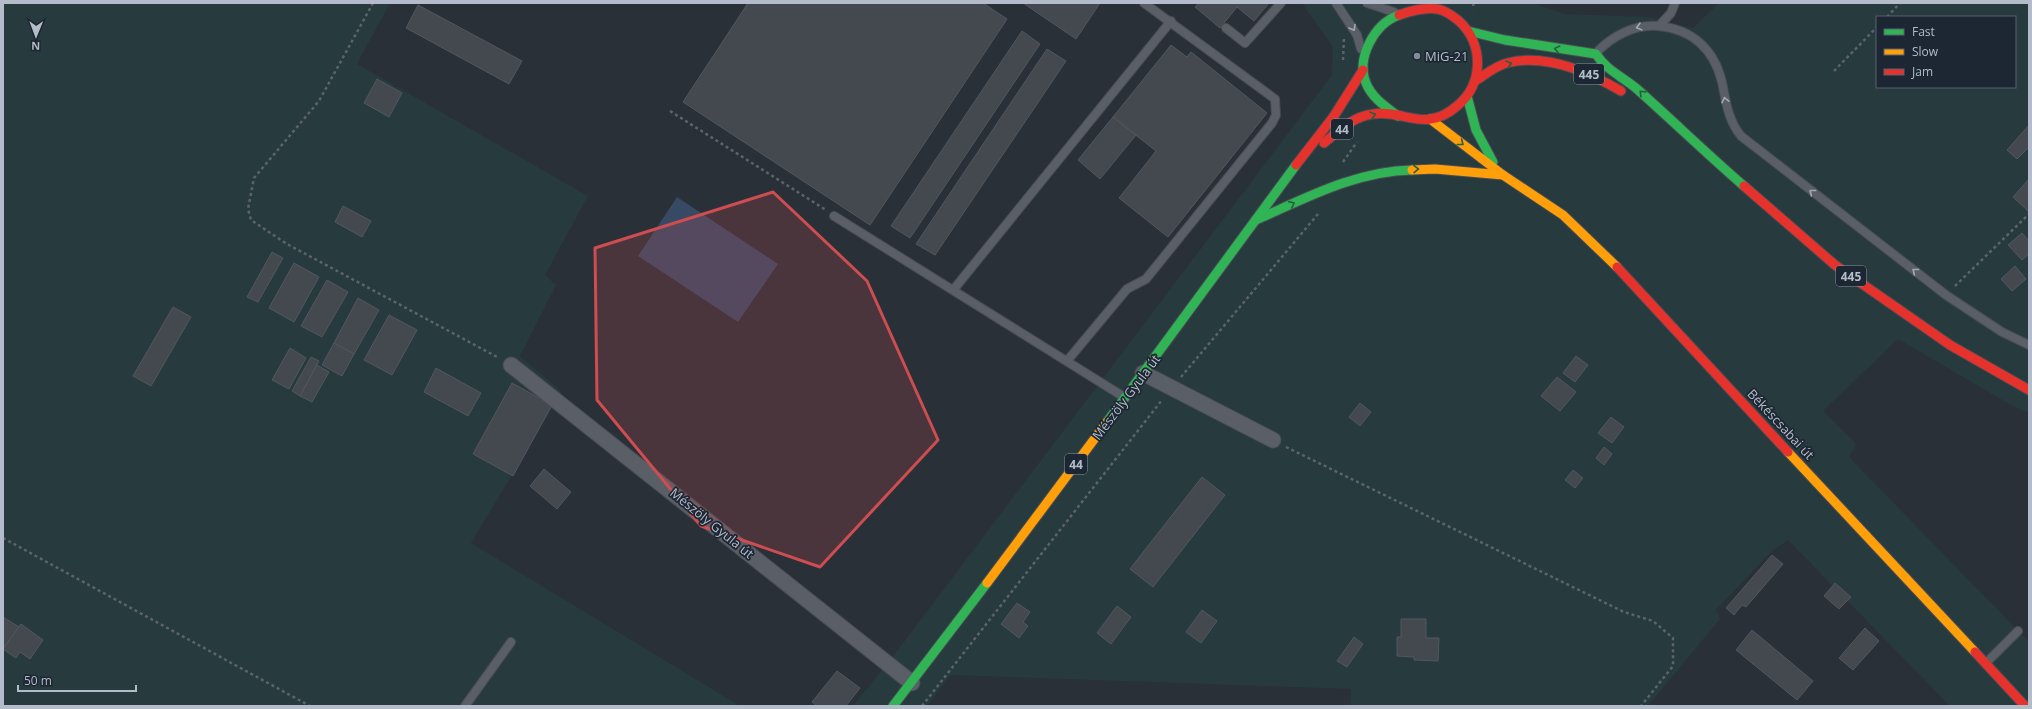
<svg xmlns="http://www.w3.org/2000/svg" width="2032" height="709" viewBox="0 0 2032 709" font-family="'Open Sans',sans-serif">
<style>
.green{fill:#273a3e;fill-rule:evenodd}
.water{fill:#384963}
.building{fill:#444950;stroke:#52575f}
.lines{fill:none;stroke-linecap:round;stroke-linejoin:round}
.lane-casing{stroke:#484c53;stroke-width:10}
.street-casing{stroke:#484c53;stroke-width:17}
.fast-casing{stroke:#484c53;stroke-width:11}
.slow-casing{stroke:#484c53;stroke-width:11}
.jam-casing{stroke:#484c53;stroke-width:11}
.path{stroke:#5d636a;stroke-width:2.5;stroke-dasharray:3 3;stroke-linecap:butt}
.lane{stroke:#5a5e66;stroke-width:8}
.street{stroke:#5a5e66;stroke-width:15}
.fast{stroke:#30b455;stroke-width:9}
.slow{stroke:#ff9f0a;stroke-width:9}
.jam{stroke:#e5322d;stroke-width:9}
.oneway{stroke:#a2a9b5}
.oneway2{stroke:#255f41}
.marked{fill:#ce4d50;fill-opacity:0.2;stroke:#ce4d50;stroke-width:3;stroke-linejoin:round}
.poi-dot{fill:#848b96;stroke:#1d2633;stroke-width:1.5}
.labels{text-anchor:middle;dominant-baseline:central;stroke-width:3.5;stroke-linejoin:round;paint-order:stroke}
.shield{fill:#1d2633;stroke:#878f9c;stroke-width:1}
.shield-label{font-size:12px;font-weight:bold;fill:#b4bcc9}
.poi-label{font-size:13px;fill:#b4bcc9;stroke:#1d2633;text-anchor:start}
.street-label{font-size:13px;fill:#b4bcc9;stroke:#1d2633}
</style>
<rect width="100%" height="100%" fill="#2a3038"/>
<g class="green">
<polygon points="3,3 390,3 357,64 588,196 545,275 556,285 520,356 562,392 471,543 737,704 736,706 3,706"/>
<path d="M1302 3H1532L1565 14 1648 17 1693 28 1719 3H2029V413L2009 404 1898 339 1823 411 1856 444 1849 457 2029 642V706H1950L1788 540 1772 551 1716 610 1720 619 1648 706H1351V689L950 675 927 706H853L894 655 1332 75 1333 47ZM1877 17H2015V87H1877Z"/>
</g>
<polygon class="water" points="677,197 778,264 738,322 638,256"/>
<g class="building">
<polygon points="748,3 983,3 1007,19 870,225 683,102"/>
<polygon points="1023,3 1100,3 1076,39"/>
<polygon points="1199,3 1269,3 1254,21 1237,7 1220,28 1195,7"/>
<polygon points="418,5 522,61 509,84 406,28"/>
<polygon points="1022,31 1040,44 910,238 891,226"/>
<polygon points="1171,45 1187,57 1191,52 1267,113 1168,237 1119,198 1156,151 1113,117"/>
<polygon points="1047,49 1066,61 935,255 916,244"/>
<polygon points="377,79 402,93 389,117 364,103"/>
<polygon points="1113,117 1136,135 1100,179 1078,160"/>
<polygon points="2029,125 2029,147 2017,159 2007,150"/>
<polygon points="2029,179 2029,210 2028,211 2013,197"/>
<polygon points="343,206 371,221 362,237 335,222"/>
<polygon points="2022,233 2029,241 2029,254 2022,260 2008,245"/>
<polygon points="272,252 283,258 258,302 247,297"/>
<polygon points="294,263 319,277 294,322 269,308"/>
<polygon points="2015,266 2026,279 2012,291 2001,279"/>
<polygon points="327,280 348,292 322,337 301,326"/>
<polygon points="358,298 379,310 354,354 334,343"/>
<polygon points="173,307 191,317 151,386 133,376"/>
<polygon points="389,315 417,330 392,375 364,360"/>
<polygon points="334,343 354,354 342,376 322,365"/>
<polygon points="290,348 306,358 289,389 272,380"/>
<polygon points="1576,356 1588,365 1575,382 1563,373"/>
<polygon points="311,357 319,361 300,396 292,391"/>
<polygon points="317,365 329,372 312,402 300,396"/>
<polygon points="436,368 481,393 468,416 424,392"/>
<polygon points="1557,377 1576,392 1560,411 1541,396"/>
<polygon points="512,383 552,405 513,476 473,454"/>
<polygon points="1360,403 1371,412 1360,426 1349,417"/>
<polygon points="1611,417 1624,427 1612,443 1598,433"/>
<polygon points="1604,447 1612,454 1604,465 1596,458"/>
<polygon points="544,469 571,492 557,509 530,486"/>
<polygon points="1573,470 1583,478 1575,488 1565,480"/>
<polygon points="1202,477 1225,495 1153,587 1130,569"/>
<polygon points="1772,555 1783,564 1746,607 1742,605 1734,615 1726,608"/>
<polygon points="1835,583 1851,597 1839,609 1824,596"/>
<polygon points="1017,603 1030,612 1023,622 1028,626 1019,638 1001,624"/>
<polygon points="1117,606 1131,617 1111,644 1097,633"/>
<polygon points="1202,610 1217,621 1201,643 1186,632"/>
<polygon points="3,617 19,627 3,649"/>
<polygon points="1401,619 1426,619 1426,638 1439,638 1438,661 1414,660 1414,657 1397,656 1397,637 1401,637"/>
<polygon points="21,624 43,640 30,659 20,652 16,658 3,649"/>
<polygon points="1865,628 1879,641 1853,670 1839,658"/>
<polygon points="1752,630 1813,681 1797,700 1736,650"/>
<polygon points="1354,637 1363,644 1347,667 1337,661"/>
<polygon points="837,671 860,688 846,706 817,706 812,702"/>
</g>
<g class="lines">
<g class="lane-casing">
<g id="lane">
<polyline points="1336,3 1357,35 1361,49"/>
<polyline points="1367,3 1394,12"/>
<polyline points="1659,26 1671,13 1675,3"/>
<polyline points="1226,28 1245,43 1281,3"/>
<path d="M1596 53C1612 36 1635 24 1658 26 1692 29 1714 49 1722 82 1726 102 1728 120 1741 136L1946 295 2002 332 2029 345"/>
<polyline points="834,216 1124,397"/>
<polyline points="954,289 1171,21"/>
<polyline points="1067,361 1127,289 1146,279 1272,123 1276,115 1275,99 1144,3"/>
<polyline points="1986,663 2018,631"/>
<polyline points="465,706 511,642"/>
</g>
</g>
<g class="street-casing">
<g id="street">
<polyline points="511,365 912,683"/>
<polyline points="1143,373 1273,440"/>
</g>
</g>
<g class="fast-casing">
<g id="fast">
<path d="M1468 31 1505 40 1596 54C1606 70 1623 77 1637 89 1673 121 1707 154 1744 186"/>
<polyline points="1467,96 1476,130 1493,162"/>
<path d="M1398 116C1386 107 1372 98 1366 83 1356 58 1374 24 1399 15"/>
<path d="M1256 220C1306 198 1356 171 1412 170"/>
<polyline points="1107,422 1296,165"/>
<polyline points="893,706 987,583"/>
</g>
</g>
<g class="slow-casing">
<g id="slow">
<polyline points="1430,119 1503,175 1563,215 1617,267"/>
<polyline points="1412,170 1435,169 1503,175"/>
<polyline points="1788,452 1975,652"/>
<polyline points="987,583 1107,422"/>
</g>
</g>
<g class="jam-casing">
<g id="jam">
<path d="M1475 81C1485 75 1495 66 1507 63 1545 53 1589 72 1621 91"/>
<path d="M1324 143C1338 131 1354 116 1373 114 1404 109 1425 134 1457 106 1484 84 1484 44 1459 21 1453 16 1445 10 1437 9 1424 7 1411 11 1399 15"/>
<polyline points="1296,165 1334,116 1363,70"/>
<polyline points="1744,186 1835,265 1950,345 2029,390"/>
<polyline points="1617,267 1788,452"/>
<polyline points="1975,652 2025,706"/>
</g>
</g>
<g class="path">
<polyline points="373,3 319,101 254,178 248,209 251,220 287,244 499,358"/>
<polyline points="1473,3 1474,9"/>
<polyline points="1887,17 1900,3"/>
<polyline points="1343,60 1344,37"/>
<polyline points="1834,71 1877,27"/>
<polyline points="670,111 826,210"/>
<polyline points="1343,162 1357,142"/>
<polyline points="1955,286 2029,214"/>
<polyline points="1181,377 1318,214"/>
<polyline points="1286,447 1624,612 1653,621 1673,638 1673,666 1641,706"/>
<polyline points="3,538 310,706"/>
<polyline points="922,706 1162,400"/>
</g>
<use href="#lane" class="lane"/>
<use href="#street" class="street"/>
<use href="#fast" class="fast"/>
<use href="#slow" class="slow"/>
<use href="#jam" class="jam"/>
</g>
<defs><path id="oneway-chevron" d="M-2-3.5L2.5 0L-2 3.5" fill="none" stroke-width="1.6" stroke-linecap="round" stroke-linejoin="round"/></defs>
<g class="oneway">
<use href="#oneway-chevron" transform="translate(1639 27) rotate(165)"/>
<use href="#oneway-chevron" transform="translate(1353 28) rotate(59)"/>
<use href="#oneway-chevron" transform="translate(1725 100) rotate(-102)"/>
<use href="#oneway-chevron" transform="translate(1812 192) rotate(-142)"/>
<use href="#oneway-chevron" transform="translate(1915 271) rotate(-142)"/>
</g>
<g class="oneway2">
<use href="#oneway-chevron" transform="translate(1557 49) rotate(-167)"/>
<use href="#oneway-chevron" transform="translate(1509 64) rotate(-15)"/>
<use href="#oneway-chevron" transform="translate(1642 93) rotate(-136)"/>
<use href="#oneway-chevron" transform="translate(1373 115) rotate(-15)"/>
<use href="#oneway-chevron" transform="translate(1461 143) rotate(38)"/>
<use href="#oneway-chevron" transform="translate(1416 169) rotate(-2)"/>
<use href="#oneway-chevron" transform="translate(1292 204) rotate(-24)"/>
</g>
<path class="marked" d="M773 192 867 281 938 440 820 567 701 526 597 400 595 248Z"/>
<circle class="poi-dot" cx="1417" cy="56" r="4"/>
<g class="labels">
<g class="shield">
<rect x="1574" y="64" width="30" height="20" rx="3"/>
<rect x="1331" y="119" width="22" height="20" rx="3"/>
<rect x="1836" y="266" width="30" height="20" rx="3"/>
<rect x="1065" y="454" width="22" height="20" rx="3"/>
</g>
<g class="shield-label">
<text x="1589" y="74">445</text>
<text x="1342" y="129">44</text>
<text x="1851" y="276">445</text>
<text x="1076" y="464">44</text>
</g>
<g class="poi-label">
<text x="1425" y="56">MiG-21</text>
</g>
<g class="street-label">
<text transform="translate(1126 397) rotate(-53)">Mészöly Gyula út</text>
<text transform="translate(1781 424) rotate(47)">Békéscsabai út</text>
<text transform="translate(712 523) rotate(39)">Mészöly Gyula út</text>
</g>
</g>
<rect width="2032" height="709" fill="none" stroke="#b4bcc9" stroke-width="8"/>
<rect x="1876" y="16" width="140" height="72" fill="#1d2633" stroke="#59626f"/>
<rect x="1884" y="29" width="20" height="6" fill="#30b455" stroke="#59626f"/>
<text x="1912" y="36" font-size="12" fill="#b4bcc9">Fast</text>
<rect x="1884" y="49" width="20" height="6" fill="#ff9f0a" stroke="#59626f"/>
<text x="1912" y="56" font-size="12" fill="#b4bcc9">Slow</text>
<rect x="1884" y="69" width="20" height="6" fill="#e5322d" stroke="#59626f"/>
<text x="1912" y="76" font-size="12" fill="#b4bcc9">Jam</text>
<g transform="translate(36 36) rotate(181)" stroke="#1d2633" stroke-width="3" paint-order="stroke">
<path d="M0-3L7 15L0 10L-7 15Z" fill="#b4bcc9"/>
<text y="-6" font-size="11" font-weight="bold" text-anchor="middle" fill="#b4bcc9">N</text>
</g>
<path d="M18 685v6h118v-6" fill="none" stroke="#b4bcc9" stroke-width="2"/>
<text x="24" y="685" font-size="12" fill="#b4bcc9" stroke="#1d2633" stroke-width="3" paint-order="stroke">50 m</text>
</svg>
